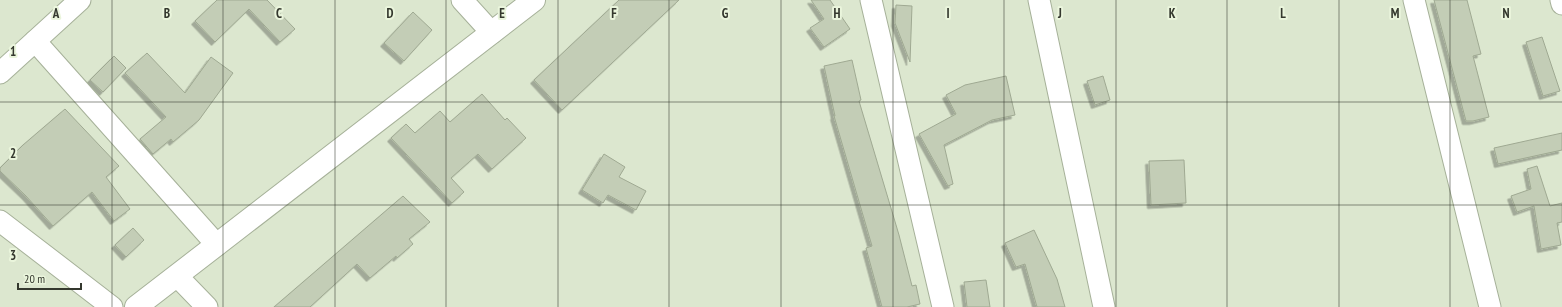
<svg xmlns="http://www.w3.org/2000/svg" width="1562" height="307" viewBox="0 0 1562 307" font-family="'PT Sans Narrow',sans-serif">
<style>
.building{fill:#c3cdb6;stroke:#9fa992;filter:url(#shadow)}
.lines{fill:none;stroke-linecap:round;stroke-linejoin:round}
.minor-casing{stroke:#a6b199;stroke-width:23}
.highway-casing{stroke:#a6b199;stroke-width:24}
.minor{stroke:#fff;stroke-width:21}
.highway{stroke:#fff;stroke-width:22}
.grid{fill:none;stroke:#34382e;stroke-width:1;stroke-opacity:0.55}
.grid-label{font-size:13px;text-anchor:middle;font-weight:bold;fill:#34382e;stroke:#eaf5dc;stroke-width:4;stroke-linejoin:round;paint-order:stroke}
</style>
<defs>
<filter id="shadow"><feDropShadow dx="-3.5" dy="3.5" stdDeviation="0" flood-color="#0004"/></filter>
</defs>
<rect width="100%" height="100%" fill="#dce7cf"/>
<g class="building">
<polygon points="217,0 267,0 295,29 280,42 249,9 215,42 195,21"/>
<polygon points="619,0 679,0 562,110 534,80"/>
<polygon points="811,0 830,0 850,29 824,47 810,28 824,19"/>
<polygon points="1434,0 1467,0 1481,54 1473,56 1489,117 1473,121 1466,121"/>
<polygon points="896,5 912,6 910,62 895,23"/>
<polygon points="413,12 432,30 404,61 384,43"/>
<polygon points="1542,37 1560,91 1543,96 1526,42"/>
<polygon points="147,53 185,93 211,57 233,73 199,120 173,142 171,139 153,154 140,139 166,117 125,73"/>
<polygon points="114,56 126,68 103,92 90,80"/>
<polygon points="852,60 861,100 859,101 899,235 912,286 916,285 920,304 907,307 882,307 866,248 872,246 834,116 835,116 824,66"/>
<polygon points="1006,76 1015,115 992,120 944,145 953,184 948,186 919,134 956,114 946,95 965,85"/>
<polygon points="1103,76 1110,100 1095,105 1087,81"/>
<polygon points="482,94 505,120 507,118 526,138 492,169 478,154 451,178 464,192 452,203 391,138 406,124 415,133 440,111 450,122"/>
<polygon points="65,109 119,166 106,177 130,209 114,221 92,192 53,226 26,196 0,171 0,168 23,145"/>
<polygon points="1562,133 1562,150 1498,164 1494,148"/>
<polygon points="604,154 625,167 619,177 646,191 636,210 608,195 603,203 582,190"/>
<polygon points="1184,160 1186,203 1151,205 1149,161"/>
<polygon points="1537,166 1550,206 1562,203 1562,222 1557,223 1561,245 1541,249 1534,206 1517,212 1511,196 1531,189 1527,169"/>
<polygon points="403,196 430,222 409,239 413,244 397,258 396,256 370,278 357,264 310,307 274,307"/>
<polygon points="133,228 144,240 126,257 115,245"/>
<polygon points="1034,230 1057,279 1065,307 1037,307 1025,264 1016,267 1005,243"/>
<polygon points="986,280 990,307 967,307 964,282"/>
</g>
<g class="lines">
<g class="minor-casing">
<g id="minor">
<polyline points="462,0 492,33"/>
<polyline points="871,0 943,307"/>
<polyline points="1039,0 1104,307"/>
<polyline points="1414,0 1490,307"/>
<polyline points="1561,0 1562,4"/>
<polyline points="35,41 217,245"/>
<polyline points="0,73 80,0"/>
<polyline points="0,221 112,307"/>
<polyline points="177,276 207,307"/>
</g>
</g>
<g class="highway-casing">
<polyline id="highway" points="136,307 534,0"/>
</g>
<use href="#minor" class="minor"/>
<use href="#highway" class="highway"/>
</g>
<path class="grid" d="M112 0V307M223 0V307M335 0V307M446 0V307M558 0V307M669 0V307M781 0V307M893 0V307M1004 0V307M1116 0V307M1227 0V307M1339 0V307M1450 0V307M0 102H1562M0 205H1562"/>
<g class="grid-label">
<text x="56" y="18">A</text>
<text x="167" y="18">B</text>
<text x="279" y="18">C</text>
<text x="390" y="18">D</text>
<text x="502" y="18">E</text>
<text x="614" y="18">F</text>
<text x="725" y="18">G</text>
<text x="837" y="18">H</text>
<text x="948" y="18">I</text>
<text x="1060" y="18">J</text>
<text x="1172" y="18">K</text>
<text x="1283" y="18">L</text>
<text x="1395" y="18">M</text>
<text x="1506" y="18">N</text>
<text x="13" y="56">1</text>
<text x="13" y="158">2</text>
<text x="13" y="260">3</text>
</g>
<path d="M18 283v6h63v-6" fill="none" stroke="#34382e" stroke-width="2"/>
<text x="24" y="283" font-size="12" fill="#34382e" stroke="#eaf5dc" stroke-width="3" paint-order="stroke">20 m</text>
</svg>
